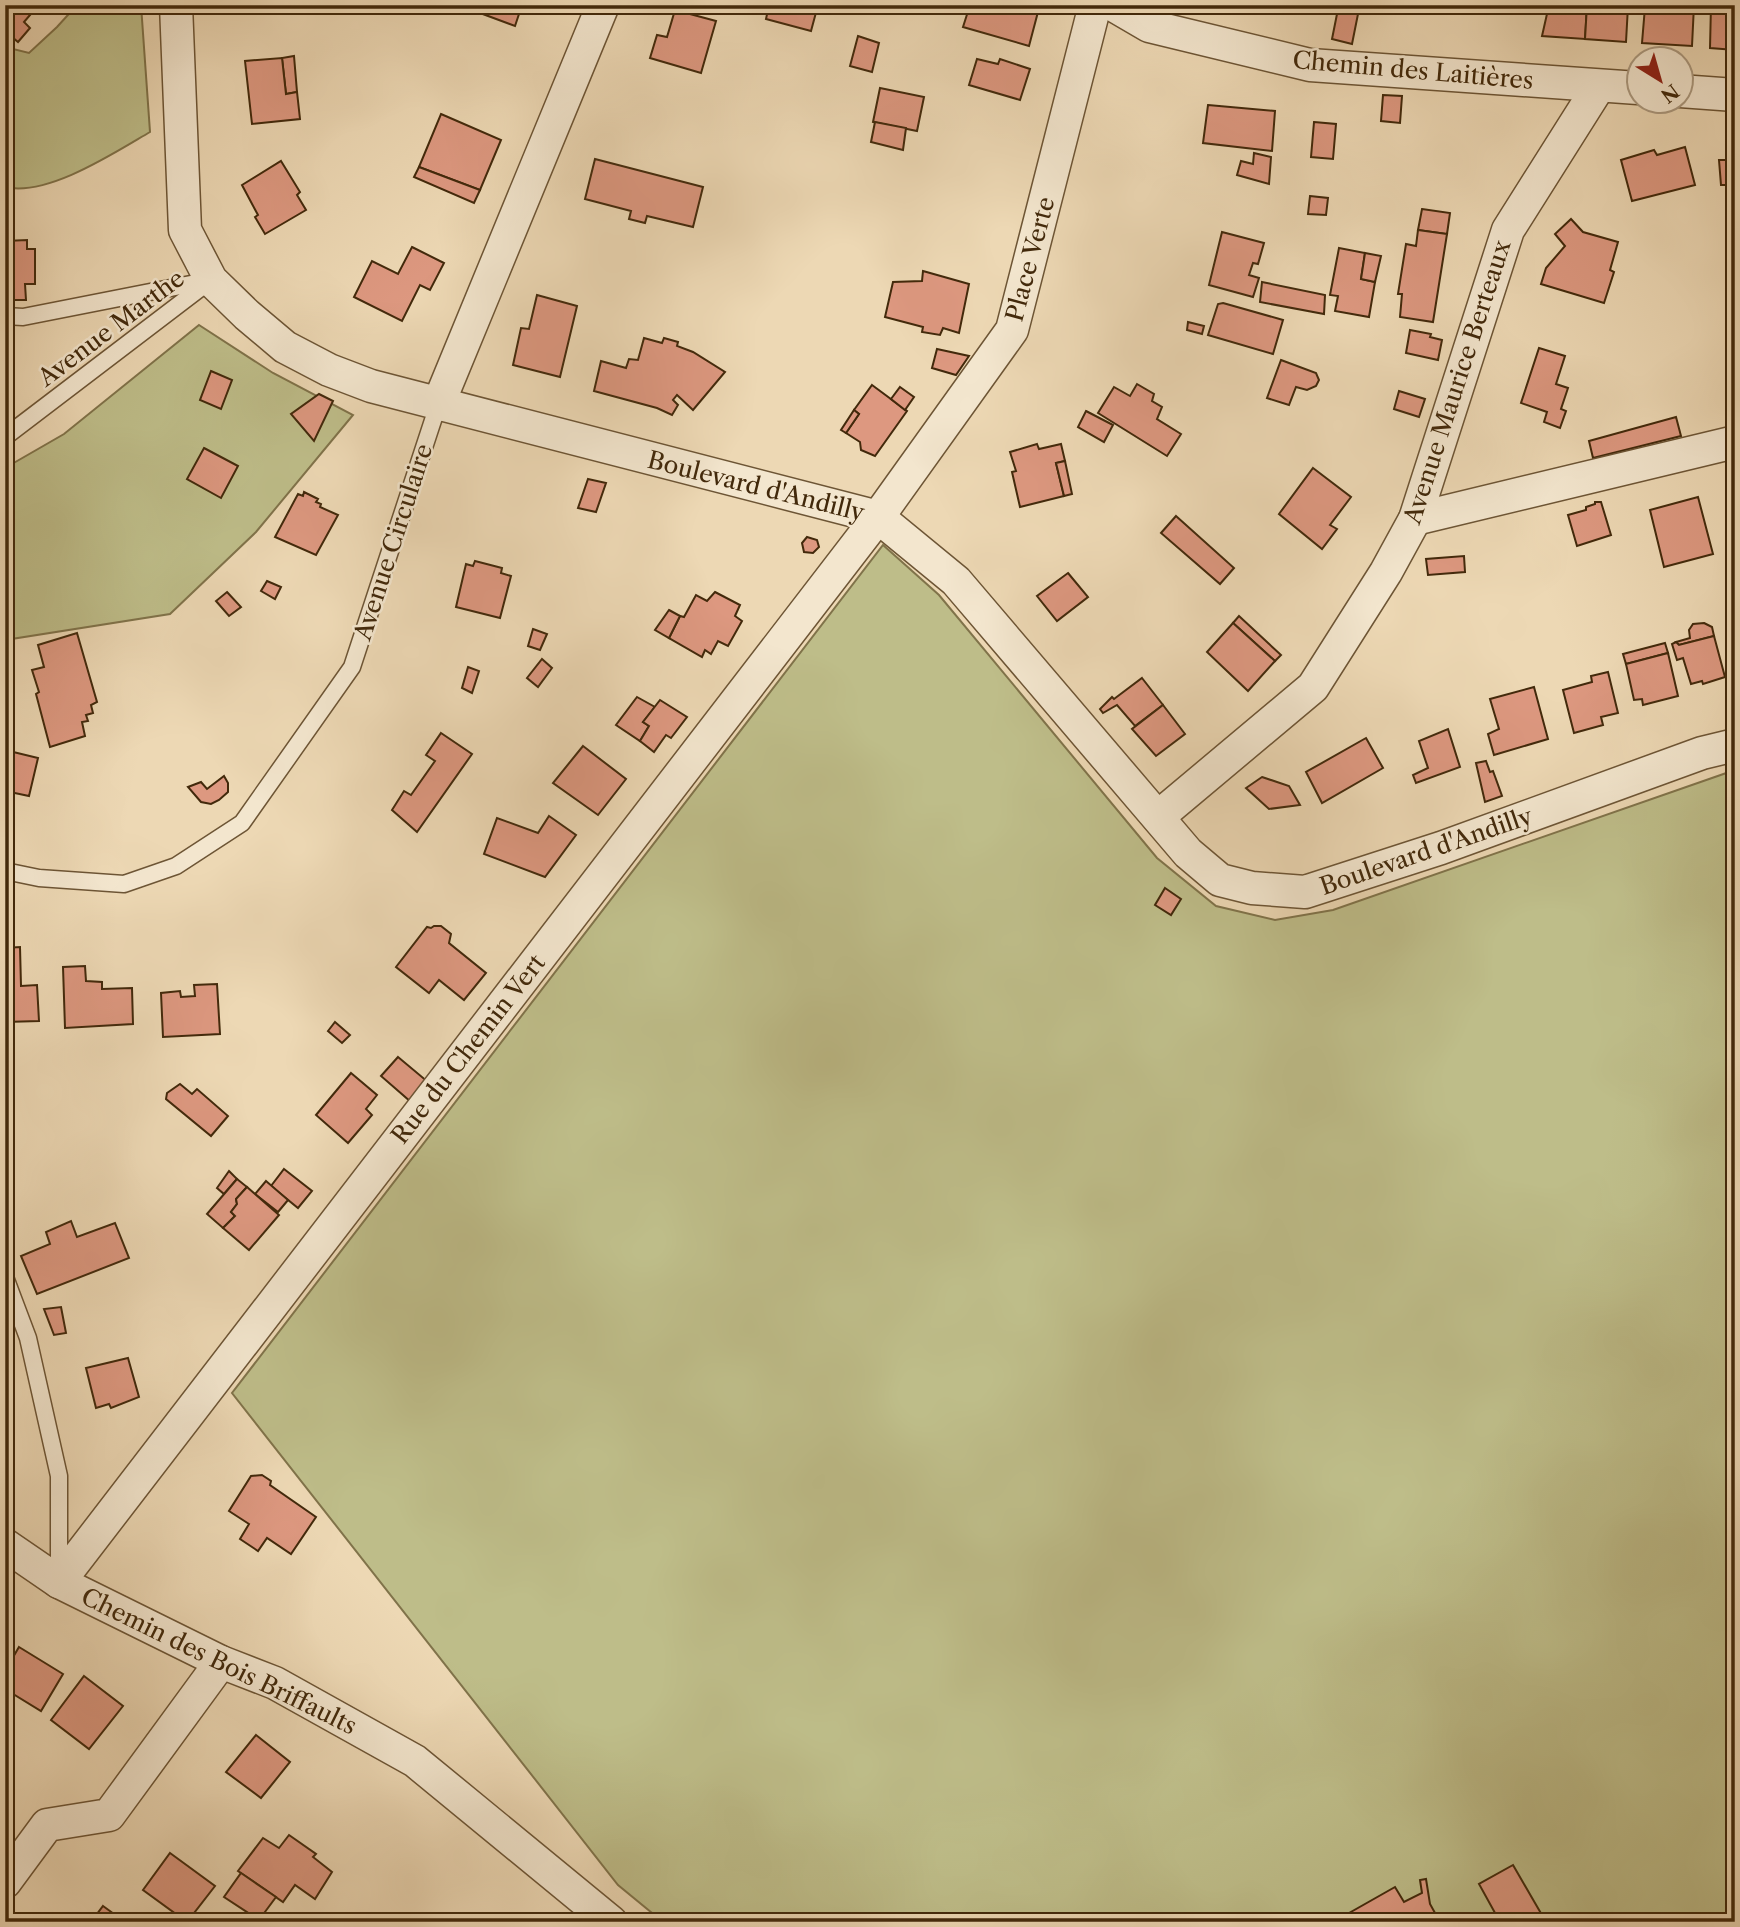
<svg xmlns="http://www.w3.org/2000/svg" width="1740" height="1927" viewBox="0 0 1740 1927" font-family="'Libre Caslon Text',serif">
<style>
.green{fill:#bebd89;stroke:#80734a;stroke-width:2}
.building{fill:#dd9880;stroke:#42290b;stroke-width:2}
.lines{fill:none;stroke-linecap:round;stroke-linejoin:round}
.lane-casing{stroke:#6d5535;stroke-width:19}
.street-casing{stroke:#6d5535;stroke-width:35}
.lane{stroke:#f3e6ce;stroke-width:16}
.street{stroke:#f3e6ce;stroke-width:32}
.labels{text-anchor:middle;dominant-baseline:central;stroke-width:5;stroke-linejoin:round;paint-order:stroke}
.street-label{font-size:24px;fill:#42290b;stroke:#f3e6ce}
</style>
<rect width="100%" height="100%" fill="#edd8b4"/>
<filter id="stains"><feTurbulence type="fractalNoise" baseFrequency=".00286" numOctaves="4"/><feColorMatrix values="0 0 0 0 .2 0 0 0 0 .09 0 0 0 0 .02 0 0 0 .5 -.17"/></filter>
<radialGradient id="worn" r=".72"><stop offset=".6" stop-color="#630" stop-opacity="0"/><stop offset="1" stop-color="#630" stop-opacity=".3"/></radialGradient>
<g class="green">
<path d="M77 5H141L150 132C114 153 47 197 5 187V47L29 53 57 27Z"/>
<polygon points="199,325 273,373 353,415 256,532 170,614 5,640 5,468 64,434"/>
<polygon points="883,545 939,595 1157,858 1216,906 1275,920 1333,910 1735,770 1735,1922 663,1922 618,1885 232,1393"/>
</g>
<g class="building">
<polygon points="5,5 33,5 36,8 24,22 30,28 18,42 12,37 7,43 5,42"/>
<polygon points="473,5 522,5 515,26 472,10"/>
<polygon points="769,5 818,5 811,31 766,19"/>
<polygon points="970,5 1031,5 1039,8 1029,46 963,27"/>
<polygon points="1549,5 1587,5 1585,39 1542,36"/>
<polygon points="1587,5 1628,6 1626,42 1585,39"/>
<polygon points="1656,5 1694,5 1692,46 1642,43 1645,7"/>
<polygon points="1711,5 1735,5 1735,50 1710,48"/>
<polygon points="1338,9 1358,14 1352,44 1332,39"/>
<polygon points="675,10 716,21 701,73 650,58 657,35 667,37"/>
<polygon points="858,36 879,43 872,72 850,66"/>
<polygon points="294,56 297,92 286,94 282,58"/>
<polygon points="282,58 286,94 297,92 300,119 252,124 245,61"/>
<polygon points="977,59 998,64 1000,59 1030,69 1020,100 969,85"/>
<polygon points="880,88 924,97 917,131 873,122"/>
<polygon points="1383,95 1402,96 1400,123 1381,121"/>
<polygon points="1208,105 1275,111 1272,151 1203,143"/>
<polygon points="441,114 501,140 480,190 419,167"/>
<polygon points="875,122 906,128 903,150 871,142"/>
<polygon points="1314,122 1336,124 1333,159 1311,157"/>
<polygon points="1685,147 1695,185 1632,201 1621,160 1654,150 1657,155"/>
<polygon points="1254,153 1271,157 1269,184 1237,175 1241,161 1253,164"/>
<polygon points="595,159 703,187 693,227 647,216 645,223 629,219 631,211 585,199"/>
<polygon points="1719,160 1735,160 1735,209 1729,209 1728,185 1721,185"/>
<polygon points="281,161 300,192 297,195 306,210 265,234 255,217 258,215 242,185"/>
<polygon points="419,167 480,190 474,203 414,177"/>
<polygon points="1310,196 1328,198 1326,215 1308,214"/>
<polygon points="1422,209 1450,213 1447,234 1418,230"/>
<polygon points="1571,219 1583,232 1618,242 1610,270 1614,272 1604,303 1541,284 1546,268 1565,246 1555,234"/>
<polygon points="1418,230 1447,234 1433,322 1400,317 1402,294 1398,294 1406,244 1416,246"/>
<polygon points="1222,232 1264,243 1258,264 1253,263 1249,275 1259,278 1253,297 1209,285"/>
<polygon points="27,240 27,249 35,249 35,284 25,284 26,300 5,300 5,241"/>
<polygon points="412,247 444,263 430,290 420,285 402,321 354,297 372,261 398,274"/>
<polygon points="1339,248 1365,253 1361,279 1375,282 1369,317 1335,311 1338,296 1330,295"/>
<polygon points="1365,253 1381,256 1375,282 1361,279"/>
<polygon points="923,271 969,284 959,333 943,328 940,335 922,332 923,327 885,317 893,282 922,281"/>
<polygon points="1262,282 1325,295 1324,314 1260,302"/>
<polygon points="537,295 577,306 560,377 513,365 521,328 529,329"/>
<polygon points="1223,303 1283,320 1273,354 1208,335 1218,304"/>
<polygon points="1188,322 1204,326 1202,334 1187,330"/>
<polygon points="1410,330 1431,334 1430,337 1442,340 1438,360 1406,353"/>
<polygon points="644,338 662,343 664,338 678,342 677,346 693,352 725,372 693,410 677,395 673,400 678,405 672,415 657,408 594,391 601,361 626,368 629,359 638,360"/>
<polygon points="1539,348 1565,356 1556,384 1568,388 1561,409 1566,411 1560,428 1544,422 1547,412 1521,403"/>
<polygon points="937,349 969,356 956,375 932,368"/>
<polygon points="1281,360 1316,373 1319,380 1316,386 1307,390 1296,387 1289,405 1267,398"/>
<polygon points="211,371 232,380 221,409 200,400"/>
<polygon points="1137,384 1154,394 1152,401 1162,407 1157,419 1181,434 1167,456 1098,413 1114,387 1130,396"/>
<polygon points="872,385 907,411 875,456 861,450 860,442 846,433 859,414 854,410"/>
<polygon points="900,387 914,397 905,410 891,399"/>
<polygon points="1399,391 1425,399 1419,417 1394,409"/>
<polygon points="319,394 333,401 314,441 291,414"/>
<polygon points="854,410 859,414 846,433 841,430"/>
<polygon points="1086,411 1113,425 1104,442 1078,427"/>
<polygon points="1676,417 1681,436 1593,458 1589,441"/>
<polygon points="1037,444 1039,449 1061,444 1065,461 1056,463 1064,496 1020,507 1012,472 1016,471 1010,452"/>
<polygon points="204,448 238,466 221,498 187,479"/>
<polygon points="1065,461 1072,494 1064,496 1056,463"/>
<polygon points="1313,468 1351,497 1330,525 1337,529 1322,549 1279,514"/>
<polygon points="588,479 606,483 596,512 578,508"/>
<polygon points="304,492 318,499 316,502 321,504 320,507 338,515 316,555 275,537 298,494 303,496"/>
<polygon points="1698,497 1713,554 1664,567 1650,510"/>
<polygon points="1595,502 1601,502 1611,535 1577,546 1568,515 1586,510 1586,507 1595,504"/>
<polygon points="1176,516 1234,568 1220,584 1161,533"/>
<polygon points="807,537 817,540 819,547 813,553 804,552 802,543"/>
<polygon points="1464,556 1465,572 1428,575 1426,559"/>
<polygon points="475,561 502,568 501,573 511,576 500,618 456,607 466,564 473,566"/>
<polygon points="1068,573 1088,597 1057,621 1037,596"/>
<polygon points="267,581 281,587 275,599 261,591"/>
<polygon points="227,592 241,607 229,616 216,601"/>
<polygon points="715,592 740,605 735,616 742,621 728,646 718,641 711,654 705,650 702,657 669,638 680,616 684,617 696,595 707,601"/>
<polygon points="669,610 680,616 669,638 655,630"/>
<polygon points="1239,616 1281,655 1275,661 1233,623"/>
<polygon points="1233,623 1275,661 1248,691 1207,652"/>
<polygon points="1704,623 1712,627 1714,636 1679,645 1676,642 1690,638 1689,630 1693,624"/>
<polygon points="533,629 547,634 540,650 528,646"/>
<polygon points="77,633 97,702 91,705 93,713 86,715 88,721 82,722 85,736 50,747 36,694 39,692 32,670 44,667 38,645"/>
<polygon points="1714,636 1725,677 1703,684 1702,681 1691,684 1683,658 1677,660 1672,644 1676,642 1679,645"/>
<polygon points="1665,643 1668,653 1626,664 1623,654"/>
<polygon points="1668,653 1678,696 1643,705 1642,699 1634,700 1626,664"/>
<polygon points="542,659 552,668 538,687 527,678"/>
<polygon points="468,667 479,671 472,693 462,688"/>
<polygon points="1608,672 1618,713 1601,717 1603,725 1574,733 1563,690 1592,682 1591,676"/>
<polygon points="1142,678 1163,705 1135,726 1117,705 1103,713 1100,709 1112,697 1114,699"/>
<polygon points="1534,687 1548,739 1494,755 1488,734 1499,729 1490,699"/>
<polygon points="637,697 655,707 643,722 649,726 640,741 616,725"/>
<polygon points="660,700 687,717 671,738 666,735 654,752 640,741 649,726 643,722"/>
<polygon points="1163,705 1185,734 1156,756 1132,729"/>
<polygon points="1448,729 1460,767 1416,783 1413,775 1428,768 1419,741"/>
<polygon points="441,733 472,754 417,832 392,810 404,791 411,795 435,761 426,755"/>
<polygon points="1366,738 1383,768 1322,803 1306,772"/>
<polygon points="583,746 626,779 598,815 553,783"/>
<polygon points="5,750 38,758 29,796 5,791"/>
<polygon points="1486,761 1490,772 1493,771 1502,796 1485,802 1476,763"/>
<polygon points="224,776 228,783 228,792 219,800 211,804 201,802 188,787 201,782 207,789"/>
<polygon points="1262,777 1289,786 1300,805 1269,809 1246,788"/>
<polygon points="549,816 576,835 545,877 484,854 497,818 538,833"/>
<polygon points="1165,888 1181,899 1171,915 1155,905"/>
<polygon points="434,926 441,926 451,934 449,943 486,973 464,1000 439,980 429,993 396,967 427,927 431,928"/>
<polygon points="20,947 21,986 37,985 39,1021 5,1022 5,948"/>
<polygon points="85,966 86,981 102,982 102,989 132,988 133,1024 65,1028 63,967"/>
<polygon points="217,984 220,1034 163,1037 161,993 180,991 181,997 195,996 194,985"/>
<polygon points="335,1022 350,1035 342,1043 328,1031"/>
<polygon points="398,1057 428,1082 411,1102 381,1076"/>
<polygon points="351,1073 377,1095 366,1109 372,1115 348,1143 316,1115"/>
<polygon points="180,1084 192,1094 197,1089 228,1116 211,1136 166,1099 167,1093"/>
<polygon points="284,1169 312,1191 298,1208 271,1186"/>
<polygon points="229,1171 237,1179 224,1194 217,1188"/>
<polygon points="237,1179 247,1187 236,1199 237,1204 231,1212 235,1216 223,1228 207,1214"/>
<polygon points="266,1181 288,1200 278,1212 255,1194"/>
<polygon points="247,1187 279,1215 249,1250 223,1228 235,1216 231,1212 237,1204 236,1199"/>
<polygon points="71,1221 77,1237 115,1223 129,1258 37,1294 21,1256 50,1244 46,1232"/>
<polygon points="61,1307 66,1333 54,1335 44,1309"/>
<polygon points="128,1358 139,1397 111,1408 109,1404 96,1408 86,1368"/>
<polygon points="262,1475 271,1481 270,1485 316,1517 291,1554 267,1538 258,1551 240,1539 249,1524 229,1511 251,1476"/>
<polygon points="19,1647 63,1674 41,1711 5,1689 5,1671"/>
<polygon points="84,1676 123,1706 89,1749 51,1720"/>
<polygon points="256,1735 290,1762 261,1798 226,1772"/>
<polygon points="289,1835 316,1854 313,1857 332,1872 315,1899 295,1885 283,1902 238,1871 263,1838 279,1848"/>
<polygon points="170,1853 215,1886 187,1922 143,1890"/>
<polygon points="1513,1865 1546,1922 1500,1922 1479,1884"/>
<polygon points="241,1873 276,1897 259,1920 224,1897"/>
<polygon points="1426,1879 1430,1904 1440,1922 1335,1921 1395,1887 1404,1902 1422,1893 1420,1880"/>
<polygon points="103,1906 125,1922 91,1922"/>
</g>
<g class="lines">
<g class="lane-casing">
<g id="lane">
<polyline points="5,316 23,317 206,281"/>
<polyline points="5,437 211,280"/>
<polyline points="5,871 39,878 124,884 176,866 242,823 352,667 438,405"/>
<polyline points="5,1277 28,1338 59,1476 59,1576"/>
</g>
</g>
<g class="street-casing">
<g id="street">
<polyline points="176,5 185,230 211,280 247,315 285,347 329,370 371,386 878,517 956,581 1188,853 1220,880 1252,888 1305,892 1441,848 1702,753 1735,745"/>
<polyline points="1113,5 1149,26 1310,65 1638,88"/>
<polyline points="1680,91 1735,95"/>
<polyline points="438,405 603,5"/>
<polyline points="1415,519 1735,442"/>
<polyline points="1158,817 1313,687 1386,572 1415,519 1508,230 1599,86"/>
<polyline points="5,1545 59,1582 221,1662 275,1683 415,1761 611,1922"/>
<polyline points="59,1582 878,517 1012,330 1095,5"/>
<polyline points="5,1882 47,1825 109,1815 221,1662"/>
</g>
</g>
<use href="#lane" class="lane"/>
<use href="#street" class="street"/>
</g>
<g class="labels">
<g class="street-label">
<text transform="translate(1413 70) rotate(5)">Chemin des Laitières</text>
<text transform="translate(1030 259) rotate(-75)">Place Verte</text>
<text transform="translate(111 328) rotate(-37)">Avenue Marthe</text>
<text transform="translate(1457 382) rotate(-72)">Avenue Maurice Berteaux</text>
<text transform="translate(756 486) rotate(14)">Boulevard d'Andilly</text>
<text transform="translate(393 542) rotate(-72)">Avenue Circulaire</text>
<text transform="translate(1426 851) rotate(-19)">Boulevard d'Andilly</text>
<text transform="translate(468 1049) rotate(-52)">Rue du Chemin Vert</text>
<text transform="translate(219 1661) rotate(26)">Chemin des Bois Briffaults</text>
</g>
</g>
<rect width="1740" height="1927" fill="none" stroke="#edd8b4" stroke-width="28"/>
<rect x="7" y="7" width="1726" height="1913" fill="none" stroke="#42290b" stroke-width="3.5"/>
<rect x="14" y="14" width="1712" height="1899" fill="none" stroke="#42290b" stroke-width="2"/>
<g transform="translate(1660 80) rotate(143)"><circle r="33" fill="#f3e6ce" stroke="#ac9a80" stroke-width="2"/>
<path d="M0-5L12 26L0 18L-12 26Z" fill="#8f2418"/>
<text y="-10" font-size="19" font-weight="bold" text-anchor="middle" fill="#42290b">N</text>
</g>
<rect width="100%" height="100%" filter="url(#stains)"/>
<rect width="100%" height="100%" fill="url(#worn)"/>
</svg>
